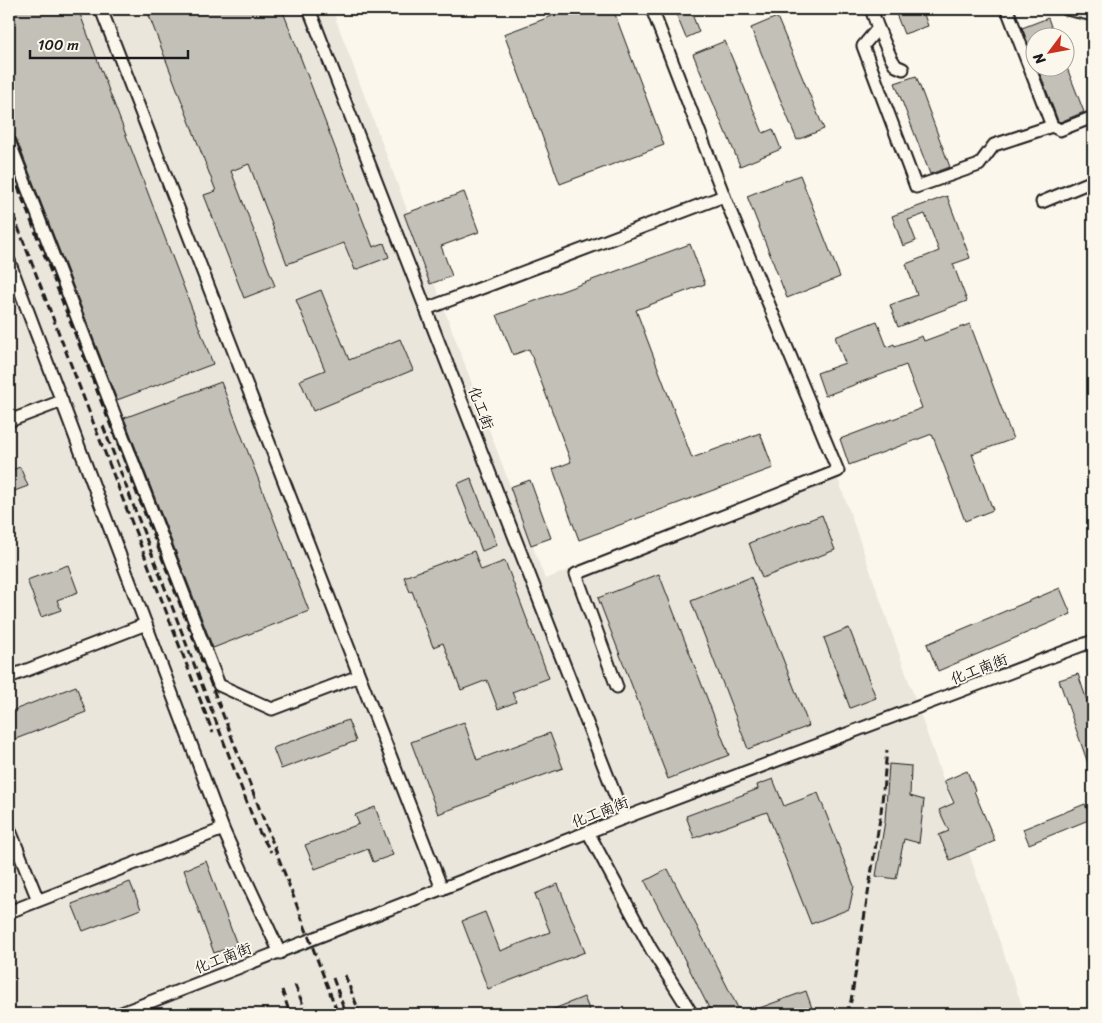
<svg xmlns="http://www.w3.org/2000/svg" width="1102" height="1023" viewBox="0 0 1102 1023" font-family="Sriracha,'LXGW WenKai TC',sans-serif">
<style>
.built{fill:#eae6dc}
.building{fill:#c3c0b8;stroke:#1c1c1c}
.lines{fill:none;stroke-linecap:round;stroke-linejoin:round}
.minor-casing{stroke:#1c1c1c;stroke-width:15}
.minor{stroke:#fbf7ec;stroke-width:11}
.rail{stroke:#1c1c1c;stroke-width:3;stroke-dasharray:8 4;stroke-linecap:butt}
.labels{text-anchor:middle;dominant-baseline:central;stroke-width:4;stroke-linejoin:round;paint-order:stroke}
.street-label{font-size:15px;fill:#1c1c1c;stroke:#fbf7ec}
</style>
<rect width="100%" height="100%" fill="#fbf7ec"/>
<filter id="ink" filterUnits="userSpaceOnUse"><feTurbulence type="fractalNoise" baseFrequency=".02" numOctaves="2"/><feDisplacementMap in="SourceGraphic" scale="10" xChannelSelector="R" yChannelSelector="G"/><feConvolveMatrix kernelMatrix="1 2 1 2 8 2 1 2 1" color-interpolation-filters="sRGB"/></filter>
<g filter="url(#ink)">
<polygon class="built" points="9,9 332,9 545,579 835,470 1025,1014 9,1014"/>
<g class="building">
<polygon points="9,9 78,9 213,364 117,400 16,138 14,136 10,134 9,130"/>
<polygon points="160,9 282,9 373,247 384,243 389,257 355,270 344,243 287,264 249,164 231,171 275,286 244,298 204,195 216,191 148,13"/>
<polygon points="571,9 613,9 664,145 560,184 504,34"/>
<polygon points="674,9 690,9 699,32 686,38"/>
<polygon points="894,9 922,9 928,26 904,34"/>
<polygon points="777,17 824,129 797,140 751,28"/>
<polygon points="1048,18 1055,38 1034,38 1034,59 1022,28"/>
<polygon points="725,41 763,133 773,129 781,149 740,166 727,134 726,134 693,54"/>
<polygon points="1038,68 1067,68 1084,112 1060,122 1058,121"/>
<polygon points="916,76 950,167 930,174 895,83"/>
<polygon points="800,175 840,277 787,298 747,196"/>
<polygon points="464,192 479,232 441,246 452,276 430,284 404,214"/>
<polygon points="947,196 970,258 953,264 967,301 898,327 890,305 917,295 906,264 939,251 925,214 908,220 916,241 903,246 892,216"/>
<polygon points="690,244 705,284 636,310 692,458 760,433 773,468 579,540 553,469 571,462 529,349 513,355 497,315"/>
<polygon points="321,290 349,360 400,339 413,370 313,411 300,380 325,370 296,300"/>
<polygon points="877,321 887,347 894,344 895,346 922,336 924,341 970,324 1013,439 972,454 993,510 965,521 932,434 849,465 840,439 922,408 906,365 825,396 817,373 845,363 835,337"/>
<polygon points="221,382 309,611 213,648 124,418"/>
<polygon points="20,467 28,486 9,493 9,471"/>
<polygon points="471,478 497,545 482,551 457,484"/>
<polygon points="530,480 551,538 531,545 510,487"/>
<polygon points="822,515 835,550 762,578 749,543"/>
<polygon points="474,551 481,570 505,561 549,678 512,692 516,702 498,709 487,680 461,690 443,643 433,647 412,591 410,592 404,577"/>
<polygon points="68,565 78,592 57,600 61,610 41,617 27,580"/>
<polygon points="659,574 729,755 668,779 598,598"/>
<polygon points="751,577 809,726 748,749 691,601"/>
<polygon points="1060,588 1071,614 938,671 927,644"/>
<polygon points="849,628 876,698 850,708 824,638"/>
<polygon points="1078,674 1090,710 1093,709 1093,729 1091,730 1093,737 1093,774 1092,775 1059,680"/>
<polygon points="76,686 86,712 13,740 9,730 9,712"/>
<polygon points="348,720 356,741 281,769 273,748"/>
<polygon points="464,722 477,760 550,733 563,768 438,814 411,742"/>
<polygon points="889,764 911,766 910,796 924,800 919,843 904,839 896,879 876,876 885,821"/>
<polygon points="967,771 975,790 974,791 995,841 950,860 939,835 949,831 939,810 954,803 944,781"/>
<polygon points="773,779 784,806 818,793 854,886 849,909 811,924 767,812 694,838 686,816 758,789 757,785"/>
<polygon points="1085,804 1091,819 1029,844 1023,829"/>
<polygon points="375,807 393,855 373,862 368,849 315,869 305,845 359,824 355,815"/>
<polygon points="206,861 237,945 214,953 184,870"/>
<polygon points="668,869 741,1014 712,1014 645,881"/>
<polygon points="130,882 141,909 83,931 72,904"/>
<polygon points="558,884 585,952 488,989 462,921 485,912 500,951 550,932 535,894"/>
<polygon points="806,991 814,1014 747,1014 746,1013"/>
<polygon points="584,997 591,1014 541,1014"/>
</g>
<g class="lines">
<g class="minor-casing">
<g id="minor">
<polyline points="101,9 442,889"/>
<polyline points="309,9 624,818"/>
<polyline points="871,9 878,28 863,46 916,187 979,165 994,145 1052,126"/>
<polyline points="1007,9 1052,126 1060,130 1093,117"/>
<polyline points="1066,9 1093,15"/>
<polyline points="878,28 891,58 896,66 903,69"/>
<polyline points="9,141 219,685 272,709 359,676"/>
<polyline points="1042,202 1093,181"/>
<polyline points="9,261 223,829 247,882 280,953"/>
<polyline points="426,309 724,196"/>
<polyline points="9,421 62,401"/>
<polyline points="9,677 146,624"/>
<polyline points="617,687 576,574 838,471 724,196 652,9"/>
<polyline points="9,828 38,900"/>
<polyline points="588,832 651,949 692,1014"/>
<polyline points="9,912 223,829"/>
<polyline points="119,1014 624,818 1093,641"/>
</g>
</g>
<use href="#minor" class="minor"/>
<g class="rail">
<polyline points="9,164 286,877 338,1014"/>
<polyline points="9,204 213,733"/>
<polyline points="103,426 233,766 256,826 271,852"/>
<polyline points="345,975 360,1014"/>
<polyline points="333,978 346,1014"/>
<polyline points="295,985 307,1014"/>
<polyline points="282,990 290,1014"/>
<polyline points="846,1014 851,1001 881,812 887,750"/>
</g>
</g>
</g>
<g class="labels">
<g class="street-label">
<text transform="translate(481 408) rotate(69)">化工街</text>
<text transform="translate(979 669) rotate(-21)">化工南街</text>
<text transform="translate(600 812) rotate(-21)">化工南街</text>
<text transform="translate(223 958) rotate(-21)">化工南街</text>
</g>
</g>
<rect width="1102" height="1023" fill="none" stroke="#fbf7ec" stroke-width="30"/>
<rect x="15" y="15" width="1072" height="993" fill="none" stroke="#1c1c1c" stroke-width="2" filter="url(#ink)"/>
<g transform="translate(1050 52) rotate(238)"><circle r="24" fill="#fbf7ec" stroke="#a29f99"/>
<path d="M0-4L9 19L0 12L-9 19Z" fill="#c8321e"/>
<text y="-8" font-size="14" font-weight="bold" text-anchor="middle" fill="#1c1c1c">N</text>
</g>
<path d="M30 50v8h158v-8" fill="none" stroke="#1c1c1c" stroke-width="2.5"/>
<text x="38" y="50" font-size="15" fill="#1c1c1c" stroke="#fbf7ec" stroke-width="4" paint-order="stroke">100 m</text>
</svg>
